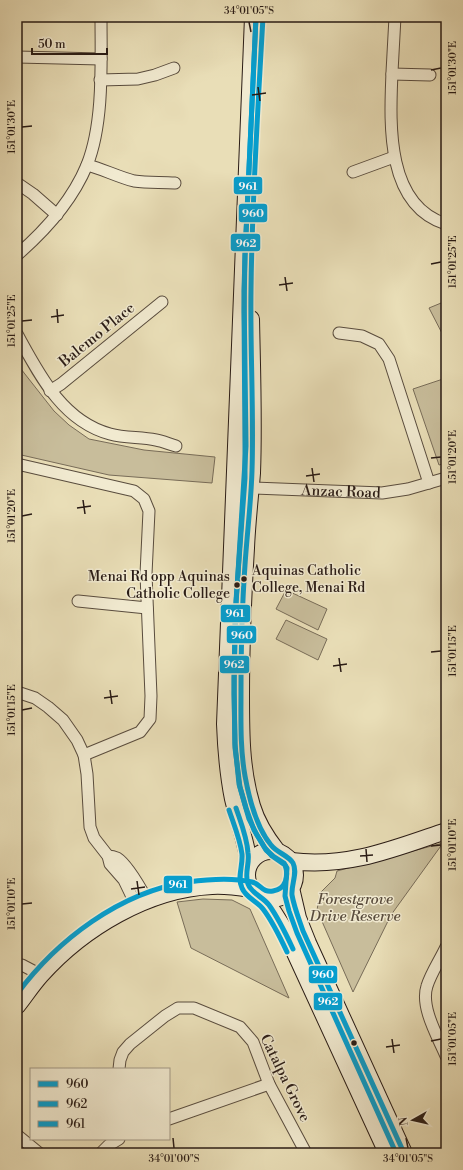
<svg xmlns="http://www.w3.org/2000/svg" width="463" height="1170" viewBox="0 0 463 1170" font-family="'Libre Bodoni',serif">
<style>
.green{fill:#c8bd9b;stroke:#786c58}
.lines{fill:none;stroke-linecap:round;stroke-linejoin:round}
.street-casing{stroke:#594c3e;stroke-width:13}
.secondary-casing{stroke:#291b15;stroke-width:18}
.street{stroke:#f1ead0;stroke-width:11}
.secondary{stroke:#f1ead0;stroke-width:16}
.bus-1-casing{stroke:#f1ead0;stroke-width:8}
.bus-2-casing{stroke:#f1ead0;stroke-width:8}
.bus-3-casing{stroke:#f1ead0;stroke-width:8}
.bus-1{stroke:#069ece;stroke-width:5}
.bus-2{stroke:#069ece;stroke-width:5}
.bus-3{stroke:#069ece;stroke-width:5}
.ticks{fill:none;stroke:#291b15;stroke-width:1.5}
.bus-dot{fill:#291b15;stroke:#f1ead0;stroke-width:1.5}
.labels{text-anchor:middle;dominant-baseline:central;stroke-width:3;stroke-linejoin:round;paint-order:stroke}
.bus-label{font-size:14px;fill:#291b15;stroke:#f1ead0;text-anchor:start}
.street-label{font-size:15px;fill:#291b15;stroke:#f1ead0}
.park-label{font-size:15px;font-style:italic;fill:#594c3d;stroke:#f1ead0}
.line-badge{stroke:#f1ead0;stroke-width:1.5}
.badge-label{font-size:11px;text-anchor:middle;font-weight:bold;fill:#fff}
.neatline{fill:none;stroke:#291b15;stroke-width:1.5}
.ticks-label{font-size:10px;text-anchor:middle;fill:#291b15}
</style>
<rect width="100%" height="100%" fill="#e9deb7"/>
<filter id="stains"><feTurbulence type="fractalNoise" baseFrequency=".005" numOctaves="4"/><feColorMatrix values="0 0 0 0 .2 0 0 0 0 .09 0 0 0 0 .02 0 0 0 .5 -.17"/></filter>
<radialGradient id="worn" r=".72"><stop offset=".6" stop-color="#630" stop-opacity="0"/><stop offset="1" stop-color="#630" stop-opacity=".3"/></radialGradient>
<g class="green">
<polygon points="446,301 446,341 429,308"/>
<polygon points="17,369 21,369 54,411 69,425 89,439 144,450 215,457 212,483 109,475 17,454"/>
<polygon points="446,378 446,463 439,465 413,389"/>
<polygon points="286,590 327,609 318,630 276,609"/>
<polygon points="286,620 327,639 318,660 276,639"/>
<polygon points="443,843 391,915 353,992 317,910 320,893 335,878 337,871"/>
<polygon points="203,899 232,900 250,909 289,998 191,948 177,902"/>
</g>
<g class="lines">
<g class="street-casing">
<g id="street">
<path d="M395 17C394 35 393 54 392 72 390 122 385 205 446 224"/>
<polyline points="17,57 101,59"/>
<polyline points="392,74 430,75"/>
<polyline points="100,80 138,79 155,75 174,68"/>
<path d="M87 165C103 169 118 177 134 181 148 183 161 182 175 183"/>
<polyline points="353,172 394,157"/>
<polyline points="17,183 33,194 57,215"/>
<path d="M17 255C46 230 72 201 87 165 104 123 101 62 101 17"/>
<polyline points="339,333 362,336 379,344 389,359 429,483"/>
<path d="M17 334C39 374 62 421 110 434 125 438 140 437 156 440 162 441 169 444 176 446"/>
<polyline points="50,391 61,384 162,302"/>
<polyline points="17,464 134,491 144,499 149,511 146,574 151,696 150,719 140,732 84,755"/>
<path id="s1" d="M251 488 382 493 408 489 446 478"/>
<polyline points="78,601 147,608"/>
<polyline points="17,692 35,698 48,707 63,720 77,740 84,755 87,774 90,827 94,838 108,856 110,864 124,880 136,905"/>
<path d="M108 856C111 856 115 857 117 858 128 865 141 889 147 900"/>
<path d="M446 947C440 960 431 973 427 986 420 1007 438 1037 446 1056"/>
<polyline points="17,966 22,965 41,975"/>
<polyline points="119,1069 120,1060 123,1052 130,1044 165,1016 178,1008 194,1008 240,1027 253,1042 269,1084 306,1153"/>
<polyline points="169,1119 269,1084"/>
<polyline points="17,1135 39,1153"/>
<polyline points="101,1153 109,1145 119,1139"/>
</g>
</g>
<g class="secondary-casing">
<g id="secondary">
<path d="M251 319C252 370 254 421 252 473 250 498 247 523 246 548 243 597 241 646 241 696 241 733 241 770 252 806 257 823 266 837 277 851"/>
<circle cx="271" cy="875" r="24"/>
<path d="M291 861C348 868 393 849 446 831"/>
<path d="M249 863C246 841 238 820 233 799 228 774 226 750 225 724L253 17"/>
<polyline points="291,888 298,918 308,943 404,1153"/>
<polyline points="263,898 274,913 284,929 387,1153"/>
<path d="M17 1006C25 996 32 985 41 975 83 928 148 889 212 886 225 885 238 887 251 889"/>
</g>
</g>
<use href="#street" class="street"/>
<use href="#secondary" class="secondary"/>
<g class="bus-1-casing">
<g id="bus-1">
<path d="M263 17C258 107 252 198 251 289 250 350 254 411 252 471 251 503 247 534 245 565 242 607 241 649 241 691 241 719 240 748 245 776 249 798 256 827 271 845 277 853 288 855 293 863 298 873 291 884 292 895 294 907 299 919 303 931L404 1153"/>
<path d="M236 808C241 823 247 837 248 853 250 863 244 874 248 884 251 893 263 897 269 905 279 919 286 934 293 949"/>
</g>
</g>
<g class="bus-2-casing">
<g id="bus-2">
<polyline points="256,17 245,254 244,311 245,446 245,478 236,601 234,678 235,748 240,787 246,808 254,830 266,850 273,856 284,863 287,868 285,896 289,911 297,933 396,1153"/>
<path d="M229 810C234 825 240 839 242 854 243 866 237 877 242 888 246 898 257 901 263 909 273 922 280 937 287 952"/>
</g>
</g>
<g class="bus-3-casing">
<path id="bus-3" d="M17 994C57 940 120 892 188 882 209 879 231 877 252 882 261 884 262 893 273 891 286 889 289 876 285 865L272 856 265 848 257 835 249 819 239 784 235 744 234 694 235 620 246 446 244 290 245 256 256 17"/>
</g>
<use href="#bus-1" class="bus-1"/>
<use href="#bus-2" class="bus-2"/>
<use href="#bus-3" class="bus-3"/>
</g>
<path class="ticks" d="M249 22 251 32M431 70 441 68M258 87 260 101M252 95 266 93M22 127 32 126M431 264 441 262M285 277 287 291M279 285 293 283M57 309 58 323M51 317 64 315M22 321 32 320M431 458 441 457M312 468 314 482M306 476 320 474M83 500 85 514M77 508 91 506M22 516 32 514M431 652 441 651M339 658 341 672M333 666 347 664M110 690 112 704M104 698 118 696M22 710 32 708M431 846 441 845M366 849 367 862M360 856 373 855M137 881 139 895M131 889 145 887M22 904 32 903M392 1039 394 1053M431 1041 441 1039M386 1047 400 1045M173 1138 174 1148M406 1138 408 1148"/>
<g class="bus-dot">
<circle cx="244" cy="579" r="3.5"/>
<circle cx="237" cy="585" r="3.5"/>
<circle cx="354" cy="1043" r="3.5"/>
</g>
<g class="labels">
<g class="bus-label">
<text x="252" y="571">Aquinas Catholic<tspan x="252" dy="17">College, Menai Rd</tspan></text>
<text x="230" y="577" text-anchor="end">Menai Rd opp Aquinas<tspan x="230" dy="17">Catholic College</tspan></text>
</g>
<g class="street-label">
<text transform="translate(97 335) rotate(-39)">Balemo Place</text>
<text stroke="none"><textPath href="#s1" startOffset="90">Anzac Road</textPath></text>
<text transform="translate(285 1078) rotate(64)">Catalpa Grove</text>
</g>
<g class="park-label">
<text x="355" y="899">Forestgrove<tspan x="355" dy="17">Drive Reserve</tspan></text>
</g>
</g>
<g class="line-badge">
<rect x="233" y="176" width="30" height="19" rx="4" fill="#069ece"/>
<rect x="238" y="203" width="30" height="20" rx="4" fill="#069ece"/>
<rect x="230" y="233" width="31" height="19" rx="4" fill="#069ece"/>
<rect x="220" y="604" width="31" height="19" rx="4" fill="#069ece"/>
<rect x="226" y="625" width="31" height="19" rx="4" fill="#069ece"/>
<rect x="219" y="655" width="31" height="19" rx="4" fill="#069ece"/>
<rect x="163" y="875" width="30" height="19" rx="4" fill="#069ece"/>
<rect x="308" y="965" width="30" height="19" rx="4" fill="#069ece"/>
<rect x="313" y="992" width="30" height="19" rx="4" fill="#069ece"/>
</g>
<g class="badge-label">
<text x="248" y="190">961</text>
<text x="253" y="217">960</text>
<text x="246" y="247">962</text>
<text x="235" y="617">961</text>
<text x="242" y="639">960</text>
<text x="234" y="668">962</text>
<text x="178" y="888">961</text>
<text x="323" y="978">960</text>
<text x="328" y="1005">962</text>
</g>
<rect width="463" height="1170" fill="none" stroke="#e9deb7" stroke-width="44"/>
<rect x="30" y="1068" width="140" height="72" fill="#f1ead0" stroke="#a19785"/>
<rect x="38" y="1081" width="20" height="6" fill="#069ece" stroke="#a19785"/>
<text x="66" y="1088" font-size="12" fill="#291b15">960</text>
<rect x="38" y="1101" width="20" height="6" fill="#069ece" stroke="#a19785"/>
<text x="66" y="1108" font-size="12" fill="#291b15">962</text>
<rect x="38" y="1121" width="20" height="6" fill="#069ece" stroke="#a19785"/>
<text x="66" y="1128" font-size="12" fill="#291b15">961</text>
<g transform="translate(413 1120) rotate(262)" stroke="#f1ead0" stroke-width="3" paint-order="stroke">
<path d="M0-3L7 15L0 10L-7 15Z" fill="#291b15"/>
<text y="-6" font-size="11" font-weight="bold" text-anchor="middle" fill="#291b15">N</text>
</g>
<path d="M32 48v6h75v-6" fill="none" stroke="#291b15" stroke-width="2"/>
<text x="38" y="48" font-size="12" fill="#291b15" stroke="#f1ead0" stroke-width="3" paint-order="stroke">50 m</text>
<rect x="22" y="22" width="419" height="1126" class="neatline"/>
<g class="ticks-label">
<text x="249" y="14">34°01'05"S</text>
<text transform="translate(452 68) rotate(-90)" y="4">151°01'30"E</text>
<text transform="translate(11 127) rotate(-90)" y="4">151°01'30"E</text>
<text transform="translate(452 262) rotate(-90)" y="4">151°01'25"E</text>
<text transform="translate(11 321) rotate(-90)" y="4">151°01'25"E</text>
<text transform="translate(452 457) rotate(-90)" y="4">151°01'20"E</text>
<text transform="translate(11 516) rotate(-90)" y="4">151°01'20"E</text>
<text transform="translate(452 651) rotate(-90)" y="4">151°01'15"E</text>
<text transform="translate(11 710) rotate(-90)" y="4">151°01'15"E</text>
<text transform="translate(452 845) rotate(-90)" y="4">151°01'10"E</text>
<text transform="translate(11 904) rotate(-90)" y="4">151°01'10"E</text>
<text transform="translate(452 1039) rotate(-90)" y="4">151°01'05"E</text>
<text x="174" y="1162">34°01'00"S</text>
<text x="408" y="1162">34°01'05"S</text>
</g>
<rect width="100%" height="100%" filter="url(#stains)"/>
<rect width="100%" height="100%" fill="url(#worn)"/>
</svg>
